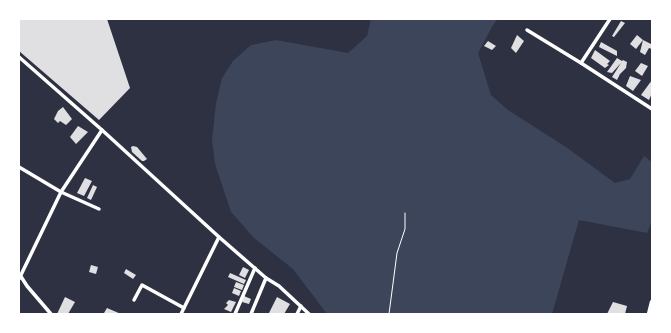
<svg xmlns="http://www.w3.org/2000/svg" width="671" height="333" viewBox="0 0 671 333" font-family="Barlow,sans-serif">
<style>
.green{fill:#3c4559}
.building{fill:#e0e0e3}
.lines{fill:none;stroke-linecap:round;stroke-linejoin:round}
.path{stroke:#fff;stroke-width:1}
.minor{stroke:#fff;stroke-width:3.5}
.tertiary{stroke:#fff;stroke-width:4.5}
</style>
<rect width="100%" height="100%" fill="#2d3142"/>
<polygon class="green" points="371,19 498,19 493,25 478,53 491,95 508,110 566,147 615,183 630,179 644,156 652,162 652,221 647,233 579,220 552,314 327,314 293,269 254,238 231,212 215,164 212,140 216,103 222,78 233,61 251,45 276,40 348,53 367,36"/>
<g class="building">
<polygon points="19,19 107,19 130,88 99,120 19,51"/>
<polygon points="621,21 625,23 614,37 612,36"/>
<polygon points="517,35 524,41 516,53 511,48"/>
<polygon points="637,35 643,40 636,49 630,44"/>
<polygon points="643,40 651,44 652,42 652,49 649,48 645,55 640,52"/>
<polygon points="488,41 496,46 492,50 484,46"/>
<polygon points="601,42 617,51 617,56 599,47"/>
<polygon points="595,50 610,61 607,64 609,65 605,68 591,58"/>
<polygon points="617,58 622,61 623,60 627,62 626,68 620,74 617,80 612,77 621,63 612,73 607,72"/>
<polygon points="641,63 648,66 642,76 635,71"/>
<polygon points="630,76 641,80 633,91 626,86"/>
<polygon points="652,80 652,93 649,100 641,95"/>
<polygon points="63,107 72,119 66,125 60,121 58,123 54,119 58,111"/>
<polygon points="78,126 88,132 76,144 70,137"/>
<polygon points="133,146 137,147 147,159 144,161 142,161 132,152 131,147"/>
<polygon points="85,178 92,181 84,196 77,193"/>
<polygon points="93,185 97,187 91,200 87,198"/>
<polygon points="91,265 98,267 96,274 89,272"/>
<polygon points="243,267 249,270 245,278 239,275"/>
<polygon points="126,269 136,275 133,279 124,273"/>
<polygon points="230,273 246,280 244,284 228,277"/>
<polygon points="236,282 244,285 242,290 234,287"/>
<polygon points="234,288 241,291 239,296 232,293"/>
<polygon points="244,296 251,299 249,304 242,302"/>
<polygon points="65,297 75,302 68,314 57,314"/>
<polygon points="277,297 290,304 284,314 269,313"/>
<polygon points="229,300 236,302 231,312 224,309 228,305 226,303"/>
<polygon points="613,302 627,306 625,314 607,314"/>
<polygon points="107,308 121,314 106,314 104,313"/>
</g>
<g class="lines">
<polyline class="path" points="389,314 397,253 405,229 405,213"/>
<g class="minor">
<polyline points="527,30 581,63 652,109"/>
<polyline points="19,57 102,130 219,237 266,278 279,286 309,314"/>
<polyline points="581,63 610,19"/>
<polyline points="19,167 61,192 99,209"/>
<polyline points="20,275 27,286 51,314"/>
<polyline points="19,279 61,192 102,130"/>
<polyline points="134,300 142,285 184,308"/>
<polyline points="181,314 219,237"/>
<polyline points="235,314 255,268"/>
<polyline points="251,314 266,278"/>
<polyline points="297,314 301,306"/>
</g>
<polyline class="tertiary" points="649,314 652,302"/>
</g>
<rect width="671" height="333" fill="none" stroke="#ffffff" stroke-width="40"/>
</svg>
